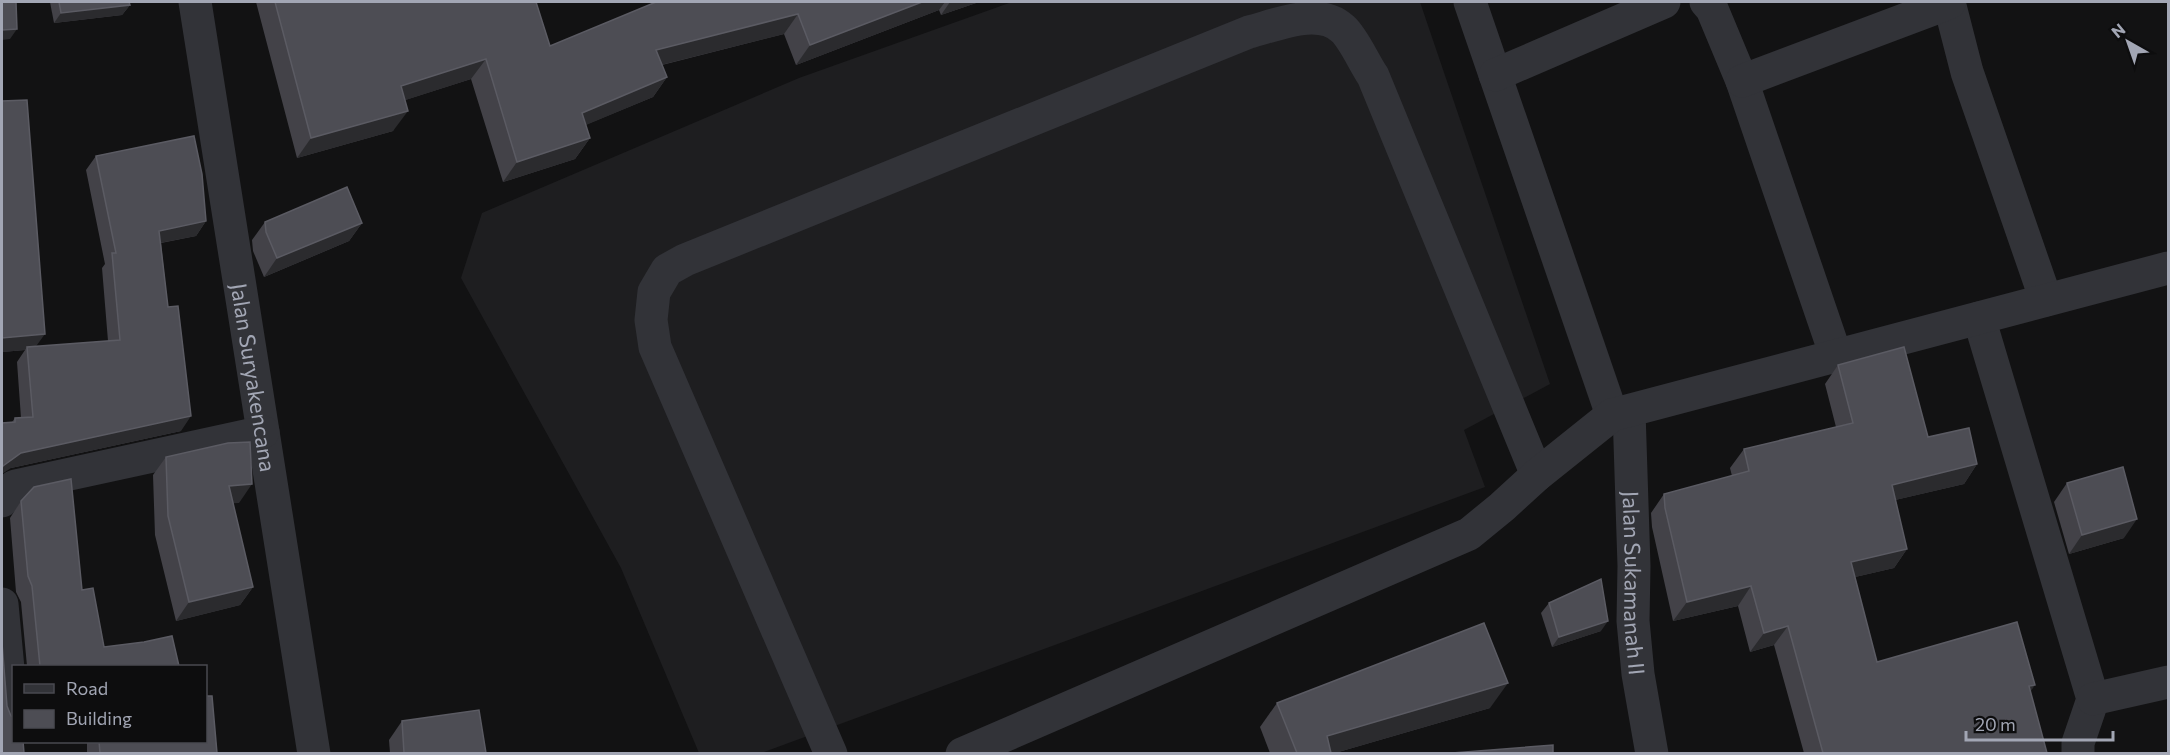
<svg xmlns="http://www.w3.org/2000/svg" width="2170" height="755" viewBox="0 0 2170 755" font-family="Commissioner,sans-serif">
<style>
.built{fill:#1e1e20}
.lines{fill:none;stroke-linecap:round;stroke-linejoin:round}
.minor{stroke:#323338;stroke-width:33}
.wall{fill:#434248}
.shaded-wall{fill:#2b2b2e}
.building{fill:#4d4d54;stroke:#5b5b63;stroke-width:1.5}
.labels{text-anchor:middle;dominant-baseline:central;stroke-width:4.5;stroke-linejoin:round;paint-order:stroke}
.street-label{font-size:22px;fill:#a2a6b4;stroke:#0d0d0e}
</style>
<rect width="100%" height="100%" fill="#121213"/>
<polygon class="built" points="1012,2 1420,2 1550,384 1464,430 1485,487 761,753 699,753 621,568 461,278 482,213 799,78"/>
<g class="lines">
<g class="minor">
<path id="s1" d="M195 2 314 754"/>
<polyline points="1470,2 1612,415"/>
<polyline points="1706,2 1712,9 1742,81 1836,356"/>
<polyline points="1949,2 1967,72 2046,300"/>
<polyline points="1495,75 1664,2"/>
<polyline points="1742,81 1949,3"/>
<polyline points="1979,318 2093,699 2078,743 2078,754"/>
<path id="s2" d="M1629 411 1634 566 1633 621 1638 674 1652 754"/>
<polyline points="2,501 9,490 15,486 263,432"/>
<polyline points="2,604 13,723"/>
<polyline points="2093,699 2168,682"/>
<path d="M831 754 655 347 651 320 654 292 667 270 685 260 1249 32C1277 25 1319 6 1343 29 1354 39 1364 63 1373 76L1537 475"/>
<polyline points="962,754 1469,534 1502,507 1537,475 1612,415 2168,268"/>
</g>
</g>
<g class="wall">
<polygon points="50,2 129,2 130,5 122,15 54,23"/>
<polygon points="256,2 536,2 550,46 656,2 979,2 941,15 939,10 796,65 784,34 662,65 667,77 653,97 585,125 590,138 575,159 503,182 471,79 405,100 393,131 297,158"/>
<polygon points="2,101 36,347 108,341 102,268 105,264 86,170 96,156 206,221 196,236 161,243 181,431 11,468 12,422 15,418 21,418 17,362 25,350 2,352"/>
<polygon points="265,222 362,223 349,241 264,277 253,251 252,240"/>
<polygon points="1838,365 1928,437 1977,464 1964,484 1895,500 1907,549 1894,568 1855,577 1877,662 2030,691 2047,753 1804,753 1774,645 1750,652 1738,606 1673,621 1652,527 1651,513 1664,494 1732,476 1730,468 1744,449 1836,427 1825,384"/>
<polygon points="166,457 239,503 233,503 253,587 240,605 176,621 155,535 153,475"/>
<polygon points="2067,483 2124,538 2069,554 2054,502"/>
<polygon points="21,501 82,590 104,647 179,666 27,666 21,602 16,592 10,518"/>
<polygon points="1549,603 1601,631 1552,647 1541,613"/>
<polygon points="1277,703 1490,708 1335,753 1270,753 1260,727"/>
<polygon points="402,721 486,753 390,753 389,740"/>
<polygon points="87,741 206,741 217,753 87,753"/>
</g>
<g class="shaded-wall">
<polygon points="922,2 945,2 939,10 796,65 810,45"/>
<polygon points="950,2 979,2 941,15"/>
<polygon points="130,5 122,15 54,23 61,13"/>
<polygon points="798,14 784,34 641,70 656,50"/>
<polygon points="17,29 10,39 2,40 2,30"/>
<polygon points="486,59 471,79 387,106 401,86"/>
<polygon points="667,77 653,97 567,133 582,113"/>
<polygon points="408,111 393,131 297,158 311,138"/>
<polygon points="590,138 575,159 503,182 517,162"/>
<polygon points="206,221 196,236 149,245 159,231"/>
<polygon points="362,223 349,241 264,277 277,258"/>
<polygon points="45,334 34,349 27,347 25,350 2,352 2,338"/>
<polygon points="191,416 181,431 11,468 2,474 2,468 3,466 21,453"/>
<polygon points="1977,464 1964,484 1878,504 1892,485"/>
<polygon points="252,484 239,503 216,504 229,486"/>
<polygon points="2137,519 2124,538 2069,554 2082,535"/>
<polygon points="1907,549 1894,568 1838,581 1851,562"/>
<polygon points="1751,586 1738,606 1673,621 1687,602"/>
<polygon points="253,587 240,605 176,621 189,602"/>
<polygon points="1608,621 1601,631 1552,647 1559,637"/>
<polygon points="1788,626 1774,645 1750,652 1764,633"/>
<polygon points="1508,683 1490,708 1335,753 1315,753 1327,736"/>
<polygon points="2035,685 2022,704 2029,686"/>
</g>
<g class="building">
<polygon points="2,2 16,2 17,29 2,30"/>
<polygon points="59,2 129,2 130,5 61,13"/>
<polygon points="275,2 536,2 550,46 656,2 922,2 810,45 798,14 656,50 667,77 582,113 590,138 517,162 486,59 401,86 408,111 311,138"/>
<polygon points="27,100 45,334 2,338 2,101"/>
<polygon points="194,136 202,174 206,221 159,231 168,307 178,306 191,416 21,453 3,466 2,468 2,423 15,422 15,418 33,417 27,347 120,340 112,253 116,253 96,156"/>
<polygon points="347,187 362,223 277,258 266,232 265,222"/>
<polygon points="1904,347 1928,437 1969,428 1977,464 1892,485 1907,549 1851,562 1877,662 2017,622 2035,685 2029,686 2047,753 1823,753 1788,626 1764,633 1751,586 1687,602 1665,508 1664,494 1749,471 1744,449 1853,423 1838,365"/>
<polygon points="250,442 252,484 229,486 253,587 189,602 168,516 166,457 228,443"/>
<polygon points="2123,467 2137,519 2082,535 2067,483"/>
<polygon points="71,479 82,590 93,588 104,647 144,642 172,636 179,666 40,666 32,586 28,576 21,501 34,487"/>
<polygon points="1601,579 1608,621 1559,637 1549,603"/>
<polygon points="1484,623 1508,683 1327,736 1331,753 1297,753 1277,703"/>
<polygon points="2,643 7,706 11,716 14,717 14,741 23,741 24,753 2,753"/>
<polygon points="206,696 212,696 217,753 100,753 99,741 206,741"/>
<polygon points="479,710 486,753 404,753 402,721"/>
<polygon points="1553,745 1553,753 1452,753"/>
</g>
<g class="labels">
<g class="street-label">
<text stroke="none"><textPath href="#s1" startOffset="380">Jalan Suryakencana</textPath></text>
<text stroke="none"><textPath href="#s2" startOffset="172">Jalan Sukamanah II</textPath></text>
</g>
</g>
<rect width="2170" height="755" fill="none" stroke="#a2a6b4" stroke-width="6"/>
<rect x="12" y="665" width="195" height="78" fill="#0d0d0e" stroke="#494a50" stroke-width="1.5"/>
<rect x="24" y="684" width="30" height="9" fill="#323338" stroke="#494a50" stroke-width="1.5"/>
<text x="66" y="695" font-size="18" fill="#a2a6b4">Road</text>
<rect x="24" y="710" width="30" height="18" fill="#4d4d54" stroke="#494a50" stroke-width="1.5"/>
<text x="66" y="725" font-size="18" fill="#a2a6b4">Building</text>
<g transform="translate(2128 42) rotate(320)" stroke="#0d0d0e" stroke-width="4.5" paint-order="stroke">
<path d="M0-4.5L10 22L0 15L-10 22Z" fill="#a2a6b4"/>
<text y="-9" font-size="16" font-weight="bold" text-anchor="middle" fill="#a2a6b4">N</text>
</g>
<path d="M1966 731v9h147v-9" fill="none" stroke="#a2a6b4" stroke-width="3"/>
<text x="1975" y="731" font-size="18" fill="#a2a6b4" stroke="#0d0d0e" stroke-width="4.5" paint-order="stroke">20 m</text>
</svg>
